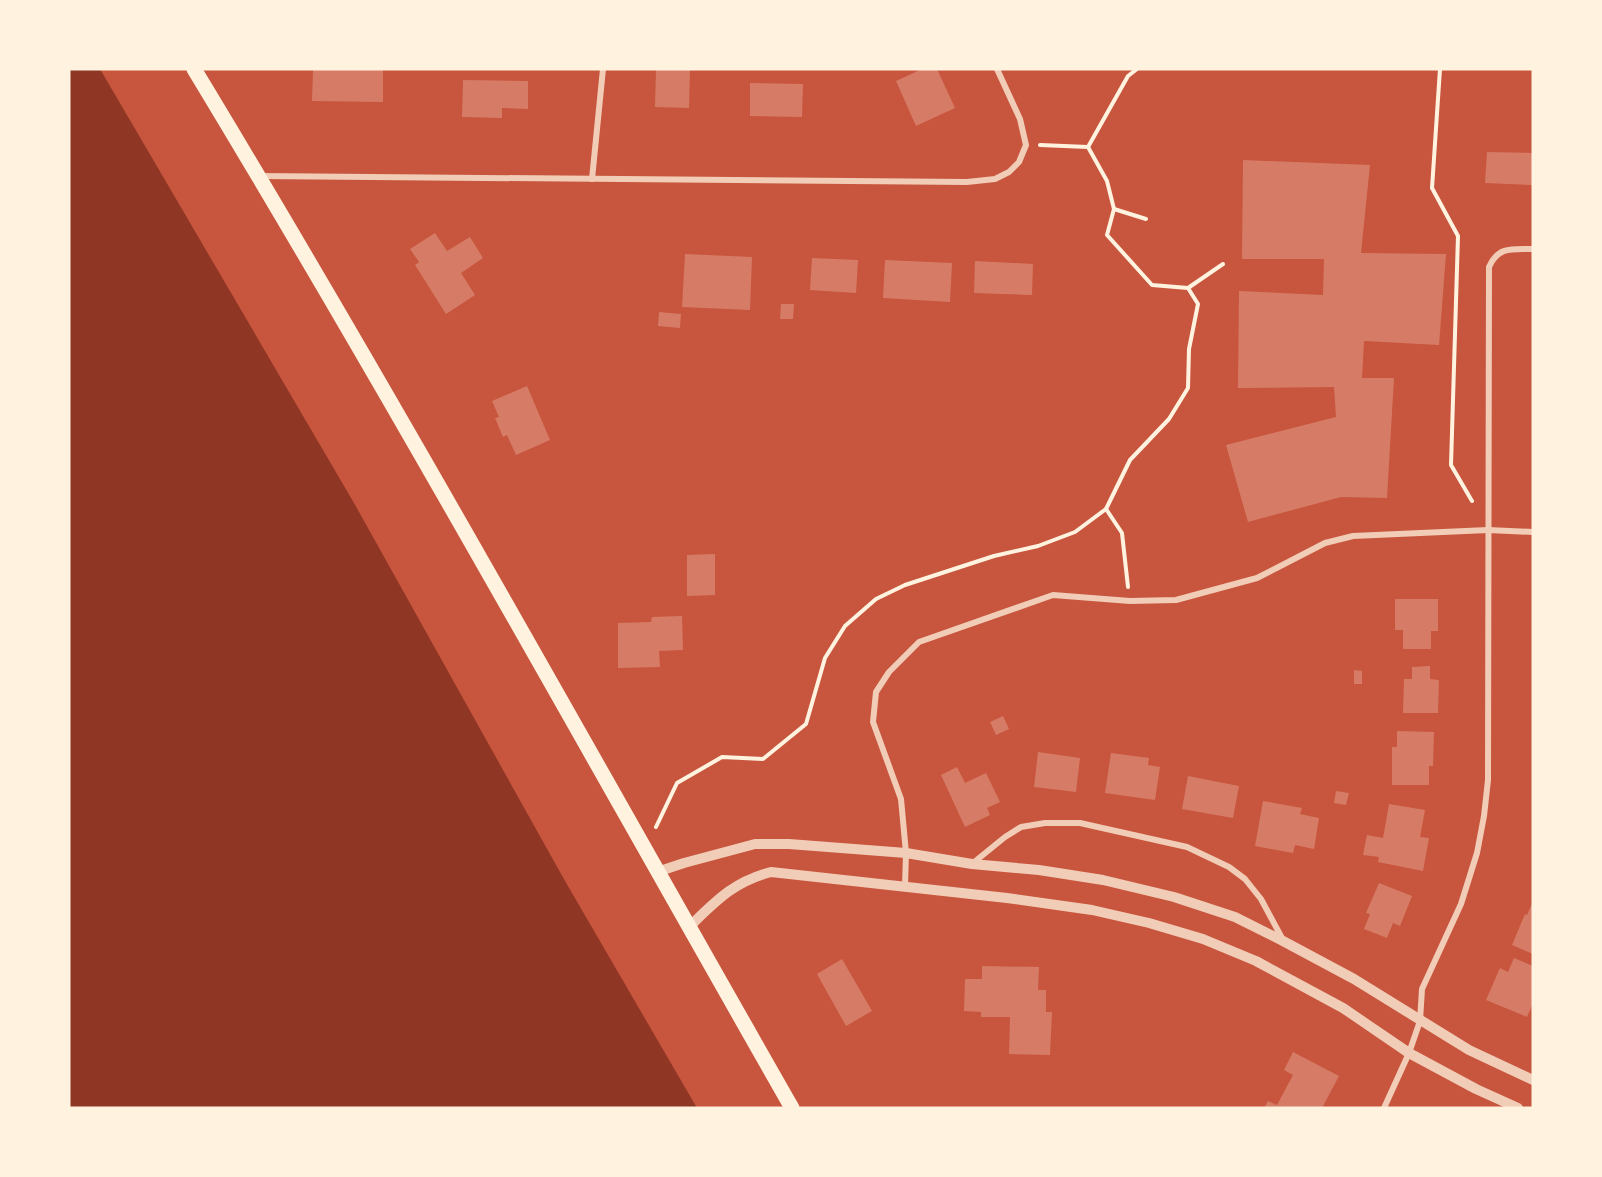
<svg xmlns="http://www.w3.org/2000/svg" width="1602" height="1177" viewBox="0 0 1602 1177" font-family="'Varela Round',sans-serif">
<style>
.water{fill:#8f3625}
.building{fill:#d67c66}
.lines{fill:none;stroke-linecap:round;stroke-linejoin:round}
.path{stroke:#fff3e0;stroke-width:4}
.minor{stroke:#f1ccb7;stroke-width:6}
.tertiary{stroke:#f1ccb7;stroke-width:10}
.primary{stroke:#fff3e0;stroke-width:15}
</style>
<rect width="100%" height="100%" fill="#c8553d"/>
<polygon class="water" points="69,69 100,69 354,503 565,881 697,1108 69,1108"/>
<g class="building">
<polygon points="313,69 383,69 383,102 312,101"/>
<polygon points="656,69 690,69 689,108 655,107"/>
<polygon points="922,69 937,69 955,108 916,126 896,81"/>
<polygon points="463,80 528,81 528,109 502,108 502,118 462,117"/>
<polygon points="750,83 803,84 802,117 750,116"/>
<polygon points="1487,152 1533,153 1533,185 1485,183"/>
<polygon points="1243,160 1370,165 1361,253 1446,254 1439,345 1364,341 1362,378 1394,378 1387,498 1341,497 1248,522 1226,445 1336,417 1334,387 1238,388 1239,291 1323,295 1324,259 1242,259"/>
<polygon points="435,233 447,251 470,237 483,258 461,273 475,295 446,314 415,265 419,262 410,249"/>
<polygon points="685,254 752,257 750,310 682,307"/>
<polygon points="812,258 858,260 856,293 810,290"/>
<polygon points="885,260 952,263 950,302 883,298"/>
<polygon points="975,261 1033,264 1032,295 974,293"/>
<polygon points="781,304 794,304 793,319 780,319"/>
<polygon points="659,312 681,314 680,328 658,326"/>
<polygon points="527,386 550,440 516,455 507,435 503,437 495,418 499,417 492,401"/>
<polygon points="715,554 715,595 687,596 687,555"/>
<polygon points="1395,599 1438,599 1438,631 1431,631 1431,649 1403,649 1403,630 1395,630"/>
<polygon points="682,616 683,650 659,651 660,667 618,668 618,623 651,622 652,617"/>
<polygon points="1430,666 1430,679 1439,680 1438,713 1403,713 1404,679 1412,679 1412,667"/>
<polygon points="1354,670 1362,671 1362,684 1354,684"/>
<polygon points="1003,716 1009,729 996,735 990,722"/>
<polygon points="1397,731 1434,732 1433,766 1429,766 1429,785 1392,785 1392,747 1397,747"/>
<polygon points="1038,752 1080,758 1076,792 1034,787"/>
<polygon points="1111,753 1149,758 1148,765 1160,767 1155,800 1105,793"/>
<polygon points="957,767 965,783 986,773 1000,802 987,808 990,815 965,827 941,775"/>
<polygon points="1188,776 1239,786 1233,818 1182,809"/>
<polygon points="1336,791 1349,793 1346,805 1334,803"/>
<polygon points="1263,801 1302,808 1300,814 1319,818 1314,849 1295,845 1293,853 1255,846"/>
<polygon points="1389,804 1425,810 1420,837 1429,838 1423,871 1378,862 1379,857 1363,855 1367,835 1383,838"/>
<polygon points="1379,883 1412,896 1400,926 1393,923 1387,938 1364,929 1370,914 1366,913"/>
<polygon points="1533,901 1533,954 1512,945 1525,914 1527,915"/>
<polygon points="1514,958 1533,966 1533,1003 1527,1017 1486,1000 1500,968 1508,972"/>
<polygon points="842,959 872,1011 846,1026 817,974"/>
<polygon points="982,966 1039,967 1038,990 1046,990 1046,1012 1052,1012 1050,1055 1009,1054 1010,1017 981,1017 981,1012 964,1011 965,979 982,979"/>
<polygon points="1293,1052 1339,1076 1322,1108 1264,1108 1268,1101 1277,1105 1293,1075 1284,1070"/>
</g>
<g class="lines">
<g class="path">
<polyline points="1440,69 1432,188 1458,236 1451,465 1472,501"/>
<polyline points="1040,145 1088,147"/>
<polyline points="1088,147 1128,76 1137,69"/>
<polyline points="1088,147 1107,181 1114,209"/>
<polyline points="1146,219 1114,209 1107,235 1152,285 1188,288 1223,264"/>
<polyline points="1106,509 1122,533 1128,587"/>
<polyline points="656,827 677,783 722,757 763,759 806,724 825,658 845,626 876,599 905,585 994,556 1038,546 1075,532 1106,509 1130,460 1169,419 1188,388 1189,349 1198,304 1188,288"/>
</g>
<g class="minor">
<polyline points="259,176 967,182 995,179 1009,172 1019,162 1026,145 1020,119 997,69"/>
<polyline points="592,179 603,69"/>
<polyline points="973,863 1005,837 1021,827 1045,823 1080,823 1187,847 1229,867 1245,879 1261,899 1283,940"/>
<polyline points="905,886 906,853 901,799 873,722 876,692 889,672 919,642 1053,595 1130,601 1176,600 1257,578 1325,543 1353,536 1488,530 1533,532"/>
<path d="M1384 1108 1409 1053 1420 1021 1422 989 1461 904 1477 853 1484 816 1488 780 1489 267C1498 246 1513 249 1533 249"/>
</g>
<g class="tertiary">
<polyline points="657,872 684,863 755,844 789,844 906,853 972,864 1039,870 1103,880 1174,897 1235,917 1283,941 1354,979 1469,1050 1533,1080"/>
<path d="M689 927C716 901 733 882 771 872L1007 898 1092 910 1149 923 1203 939 1256 961 1343 1008 1409 1053 1476 1089 1518 1108"/>
</g>
<path class="primary" d="M194 69C401 411 594 761 792 1108"/>
</g>
<rect width="1602" height="1177" fill="none" stroke="#fff3e0" stroke-width="141"/>
</svg>
